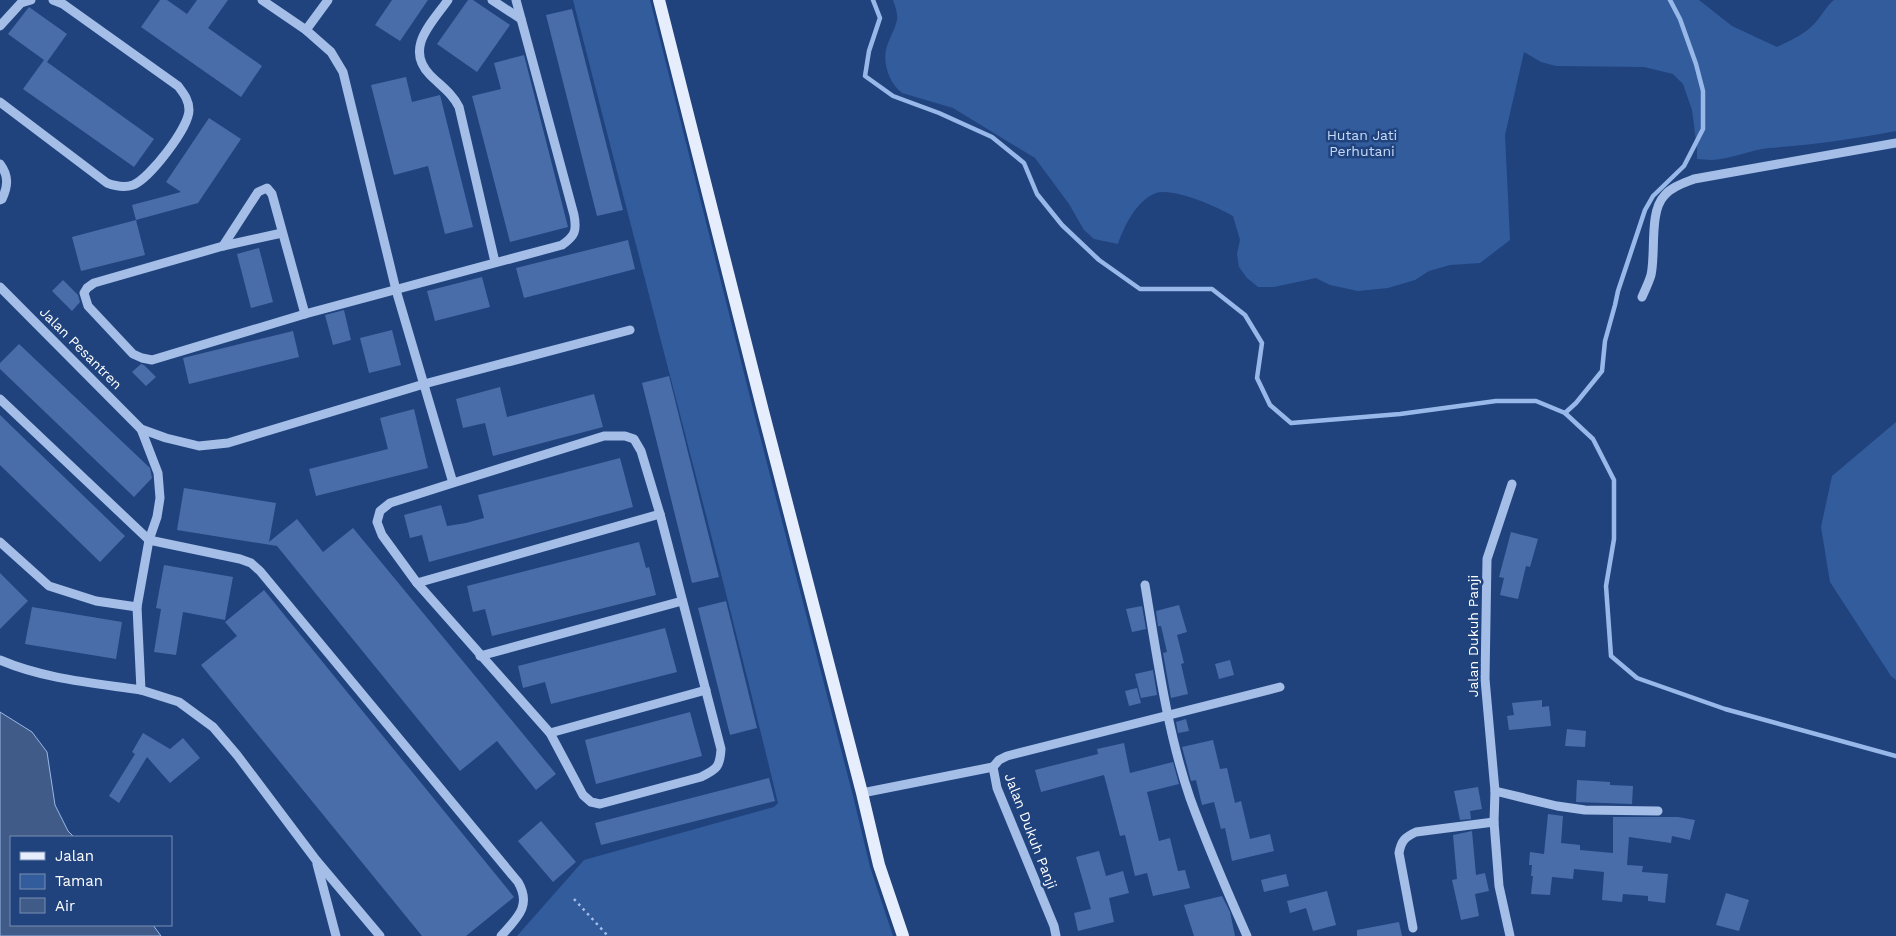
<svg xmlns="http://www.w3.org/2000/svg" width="1896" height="936" viewBox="0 0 1896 936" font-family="'Work Sans',sans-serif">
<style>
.green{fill:#335c9c}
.water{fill:#405b87;stroke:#97b8e9}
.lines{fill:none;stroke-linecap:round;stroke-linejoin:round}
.stream{stroke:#97b8e9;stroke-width:4.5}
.building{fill:#486da8}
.path{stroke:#a4bee7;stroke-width:2.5;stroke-dasharray:2.5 4;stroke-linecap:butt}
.minor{stroke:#a4bee7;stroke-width:9}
.major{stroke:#e6edfd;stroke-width:12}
.labels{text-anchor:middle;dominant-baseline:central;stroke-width:5;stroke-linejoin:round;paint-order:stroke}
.park-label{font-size:14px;fill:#c7daf6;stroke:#20437e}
.street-label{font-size:14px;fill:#fff;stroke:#20437e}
</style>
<rect width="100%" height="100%" fill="#20437e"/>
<g class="green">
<path d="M573 0H650L754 413 853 796 870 867 893 936H517L584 860 774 807 778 803C713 534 641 268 573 0Z"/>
<path d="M893 0H1699L1732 26 1777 47C1791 40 1804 35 1814 24 1821 17 1826 6 1834 0H1896V131C1854 139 1812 145 1769 148 1750 150 1731 159 1712 160 1707 160 1702 159 1697 159V149L1692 110 1683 84 1673 74 1644 67 1556 66 1541 62 1524 52 1505 135 1510 240 1480 263 1450 265 1429 271 1415 280 1388 288 1358 291 1330 285 1316 278 1274 287H1258L1247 278 1239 267 1237 254 1240 240 1233 216C1218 207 1173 187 1156 193 1137 200 1124 226 1118 244L1094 239 1084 230 1069 204 1035 158 953 108 902 93C890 84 883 65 886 50 888 40 895 30 897 20 898 13 895 6 893 0Z"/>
<polygon points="1896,422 1896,680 1891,676 1830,582 1821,527 1832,476"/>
</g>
<polygon class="water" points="0,712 32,732 47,752 55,805 68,831 74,837 11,837 11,925 153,925 161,936 0,936"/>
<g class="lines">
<g class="stream">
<polyline points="873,0 880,18 869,51 865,76 893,96 939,113 992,137 1024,163 1037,194 1062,225 1099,260 1140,289 1212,289 1245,315 1262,343 1257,378 1270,405 1291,423 1400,414 1496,401 1536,401 1565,413 1593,439 1614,480 1614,539 1606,586 1611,656 1637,678 1725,709 1896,756"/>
<polyline points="1565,413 1576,403 1602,371 1605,341 1615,305 1618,291 1645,210 1653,196 1684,166 1703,129 1703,91 1696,64 1680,19 1670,0"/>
</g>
</g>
<g class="building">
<polygon points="160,0 167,0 187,14 197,0 228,0 208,28 262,66 241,97 141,27"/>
<polygon points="392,0 428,0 400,41 375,25"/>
<polygon points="468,0 473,0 510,25 477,72 437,44"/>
<polygon points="29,7 67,34 47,62 154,139 134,167 23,89 44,60 8,34"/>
<polygon points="572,9 623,210 597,216 546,15"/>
<polygon points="524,55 568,227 510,242 472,96 501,89 494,63"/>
<polygon points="406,77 412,102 440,95 473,227 445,234 428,166 394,175 371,85"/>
<polygon points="209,118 241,139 198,203 136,220 132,205 181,192 166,182"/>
<polygon points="136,220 145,255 81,271 72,237"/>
<polygon points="628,240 635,269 524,298 516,268"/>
<polygon points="259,248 273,302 251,308 237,254"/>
<polygon points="482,277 490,307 435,321 427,291"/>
<polygon points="63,280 78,295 80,302 72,311 52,291"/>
<polygon points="344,310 351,340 333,345 325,315"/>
<polygon points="392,330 401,365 369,373 360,338"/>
<polygon points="293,331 299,357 189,384 183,358"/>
<polygon points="19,344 150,468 152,478 134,497 0,369 0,363"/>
<polygon points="141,364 144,365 156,377 146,386 132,372"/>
<polygon points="669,376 719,577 692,583 642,383"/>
<polygon points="500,387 507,417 594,394 603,427 493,456 485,423 463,428 456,399"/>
<polygon points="414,409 428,468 316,496 309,469 388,449 380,418"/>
<polygon points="0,415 125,536 100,562 0,465"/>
<polygon points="620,458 633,507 429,562 422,535 410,538 404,515 441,505 447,526 466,523 484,518 478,495"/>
<polygon points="184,488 276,503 269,542 297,519 323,552 353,528 556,774 536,790 497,741 460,771 277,546 177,530"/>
<polygon points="1511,532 1538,539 1530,567 1526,566 1518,599 1500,595 1504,578 1499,577"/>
<polygon points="639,542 646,568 649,567 656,595 492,636 485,609 473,612 467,586"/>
<polygon points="164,565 233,577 225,620 183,612 176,655 154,652 161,609 156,608"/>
<polygon points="0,573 28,601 0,629"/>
<polygon points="264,590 514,897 466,936 422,936 201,665 237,636 225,622"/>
<polygon points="726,601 757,728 730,735 698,608"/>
<polygon points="1179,605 1187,632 1177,635 1184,663 1181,664 1188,694 1171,698 1163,653 1167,652 1161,626 1158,626 1156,611"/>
<polygon points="1142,606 1146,629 1132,632 1126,609"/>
<polygon points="32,607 122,622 116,659 25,644"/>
<polygon points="665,628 677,672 551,704 545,682 523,688 518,666"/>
<polygon points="1230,660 1234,675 1219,679 1215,664"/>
<polygon points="1153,670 1157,695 1141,698 1135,674"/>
<polygon points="1137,688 1141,703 1129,706 1125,691"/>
<polygon points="1542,700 1542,707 1549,706 1551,726 1509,730 1507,716 1514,715 1512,703"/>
<polygon points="690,712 702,756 596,784 585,740"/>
<polygon points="1186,719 1189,731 1178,733 1176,722"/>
<polygon points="1567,729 1586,731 1585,747 1565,746"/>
<polygon points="143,733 170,749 183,738 200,758 170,783 147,757 119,803 109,796 135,754 132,752"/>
<polygon points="1213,740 1220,769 1227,768 1235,803 1241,801 1250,839 1270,834 1274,851 1232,861 1225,828 1221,829 1214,802 1202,805 1196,780 1191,781 1182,747"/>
<polygon points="1124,743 1130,773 1173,762 1179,784 1147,792 1159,841 1170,838 1178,871 1185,870 1190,888 1153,896 1147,873 1135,876 1125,835 1120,836 1104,775 1041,792 1035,770 1098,754 1097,749"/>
<polygon points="769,778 775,801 601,845 595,823"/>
<polygon points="1577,780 1610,782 1610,785 1633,786 1632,804 1576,802"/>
<polygon points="1478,787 1482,809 1470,811 1471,819 1460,820 1454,791"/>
<polygon points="1548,814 1563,816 1561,843 1580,845 1580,850 1613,853 1613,817 1678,817 1695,820 1690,840 1672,836 1671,843 1629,837 1627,865 1643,866 1642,872 1668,874 1665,903 1648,901 1648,896 1623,894 1622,902 1602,900 1604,872 1574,869 1573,879 1552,877 1550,895 1531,894 1533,876 1531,876 1532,865 1529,865 1530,852 1544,854"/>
<polygon points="541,821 576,862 553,882 518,841"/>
<polygon points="1472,831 1476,875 1485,873 1489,891 1475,894 1479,916 1461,920 1452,880 1457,879 1453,835"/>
<polygon points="1099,851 1106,876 1123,871 1129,893 1109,898 1114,922 1078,931 1074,913 1091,909 1076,857"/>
<polygon points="1286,874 1289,886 1264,892 1261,880"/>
<polygon points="1327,891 1336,925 1313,931 1306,908 1290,913 1287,901"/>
<polygon points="1726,893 1749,900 1739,931 1716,925"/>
<polygon points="1222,896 1230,912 1235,936 1194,936 1184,905"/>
<polygon points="1399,922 1402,936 1357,936 1357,930"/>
</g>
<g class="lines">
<polyline class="path" points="574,899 608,936"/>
<g class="minor">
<path d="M262 0 306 30 331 52 343 72 396 290 453 483 604 436H625L634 439 641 451 660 514 721 749C720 767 717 769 701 777L600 804 591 802 583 795 550 733 417 583 382 535 377 522 380 511 390 503 453 483"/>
<path d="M448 0C432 23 404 48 430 75 441 86 452 93 459 107L495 262"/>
<polyline points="492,0 521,19"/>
<polyline points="0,26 21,3 31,0"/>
<polyline points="306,30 328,0"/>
<path d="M0 102 107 183C115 186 124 188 133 185 149 179 189 128 189 110 189 100 184 94 178 86L63 4 53 0"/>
<path d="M0 164C9 176 8 186 2 199L0 200"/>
<path d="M282 233 223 246 94 283 87 288 84 293 88 306 133 354 142 358 152 360 305 314 562 245C575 236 577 231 574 215L516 0"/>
<polyline points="223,246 258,192 267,188 272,194 305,314"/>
<polyline points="0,287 141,429 158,473 160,498 157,517 149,540 137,607 141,690 179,702 213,727 237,755 316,860 380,936"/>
<path d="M1642 297C1645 290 1649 282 1651 275 1656 253 1649 212 1664 196 1671 187 1684 183 1694 179L1896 143"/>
<path d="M0 399 149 540 240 559 251 563 260 571 518 882C532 906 517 918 501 936"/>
<polyline points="141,429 166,438 199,446 228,443 424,384 630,330"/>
<polyline points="0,542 49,586 96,601 137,607"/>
<polyline points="417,583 660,514"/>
<path d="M1145 585C1157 656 1167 731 1190 798 1207 845 1227 891 1247 936"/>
<polyline points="480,656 682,601"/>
<path d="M0 660C44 679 94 683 141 690"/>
<polyline points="550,733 706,690"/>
<polyline points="1495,791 1557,806 1585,810 1658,811"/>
<polyline points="862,793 993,767"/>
<polyline points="317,864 336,936"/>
<path d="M1413 928 1399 853C1401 841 1405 837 1416 832L1494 822"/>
<polyline points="1056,936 1054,926 997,788 993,767 999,760 1007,756 1280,687"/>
<polyline points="1510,936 1499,886 1494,822 1495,791 1485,679 1487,559 1512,484"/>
</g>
<polyline class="major" points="659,0 763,411 862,793 879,865 903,936"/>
</g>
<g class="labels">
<g class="park-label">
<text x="1362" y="135">Hutan Jati<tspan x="1362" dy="16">Perhutani</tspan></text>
</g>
<g class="street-label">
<text transform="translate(81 348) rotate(45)">Jalan Pesantren</text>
<text transform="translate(1473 636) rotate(-90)">Jalan Dukuh Panji</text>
<text transform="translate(1031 831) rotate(69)">Jalan Dukuh Panji</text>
</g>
</g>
<rect x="10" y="836" width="162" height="90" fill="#20437e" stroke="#798eb2"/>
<rect x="20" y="852" width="25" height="8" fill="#e6edfd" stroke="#798eb2"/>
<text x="55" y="861" font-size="15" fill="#ffffff">Jalan</text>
<rect x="20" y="874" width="25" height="15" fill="#335c9c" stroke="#798eb2"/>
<text x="55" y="886" font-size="15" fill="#ffffff">Taman</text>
<rect x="20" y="898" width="25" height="15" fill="#405b87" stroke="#798eb2"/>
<text x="55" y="911" font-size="15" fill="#ffffff">Air</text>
</svg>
